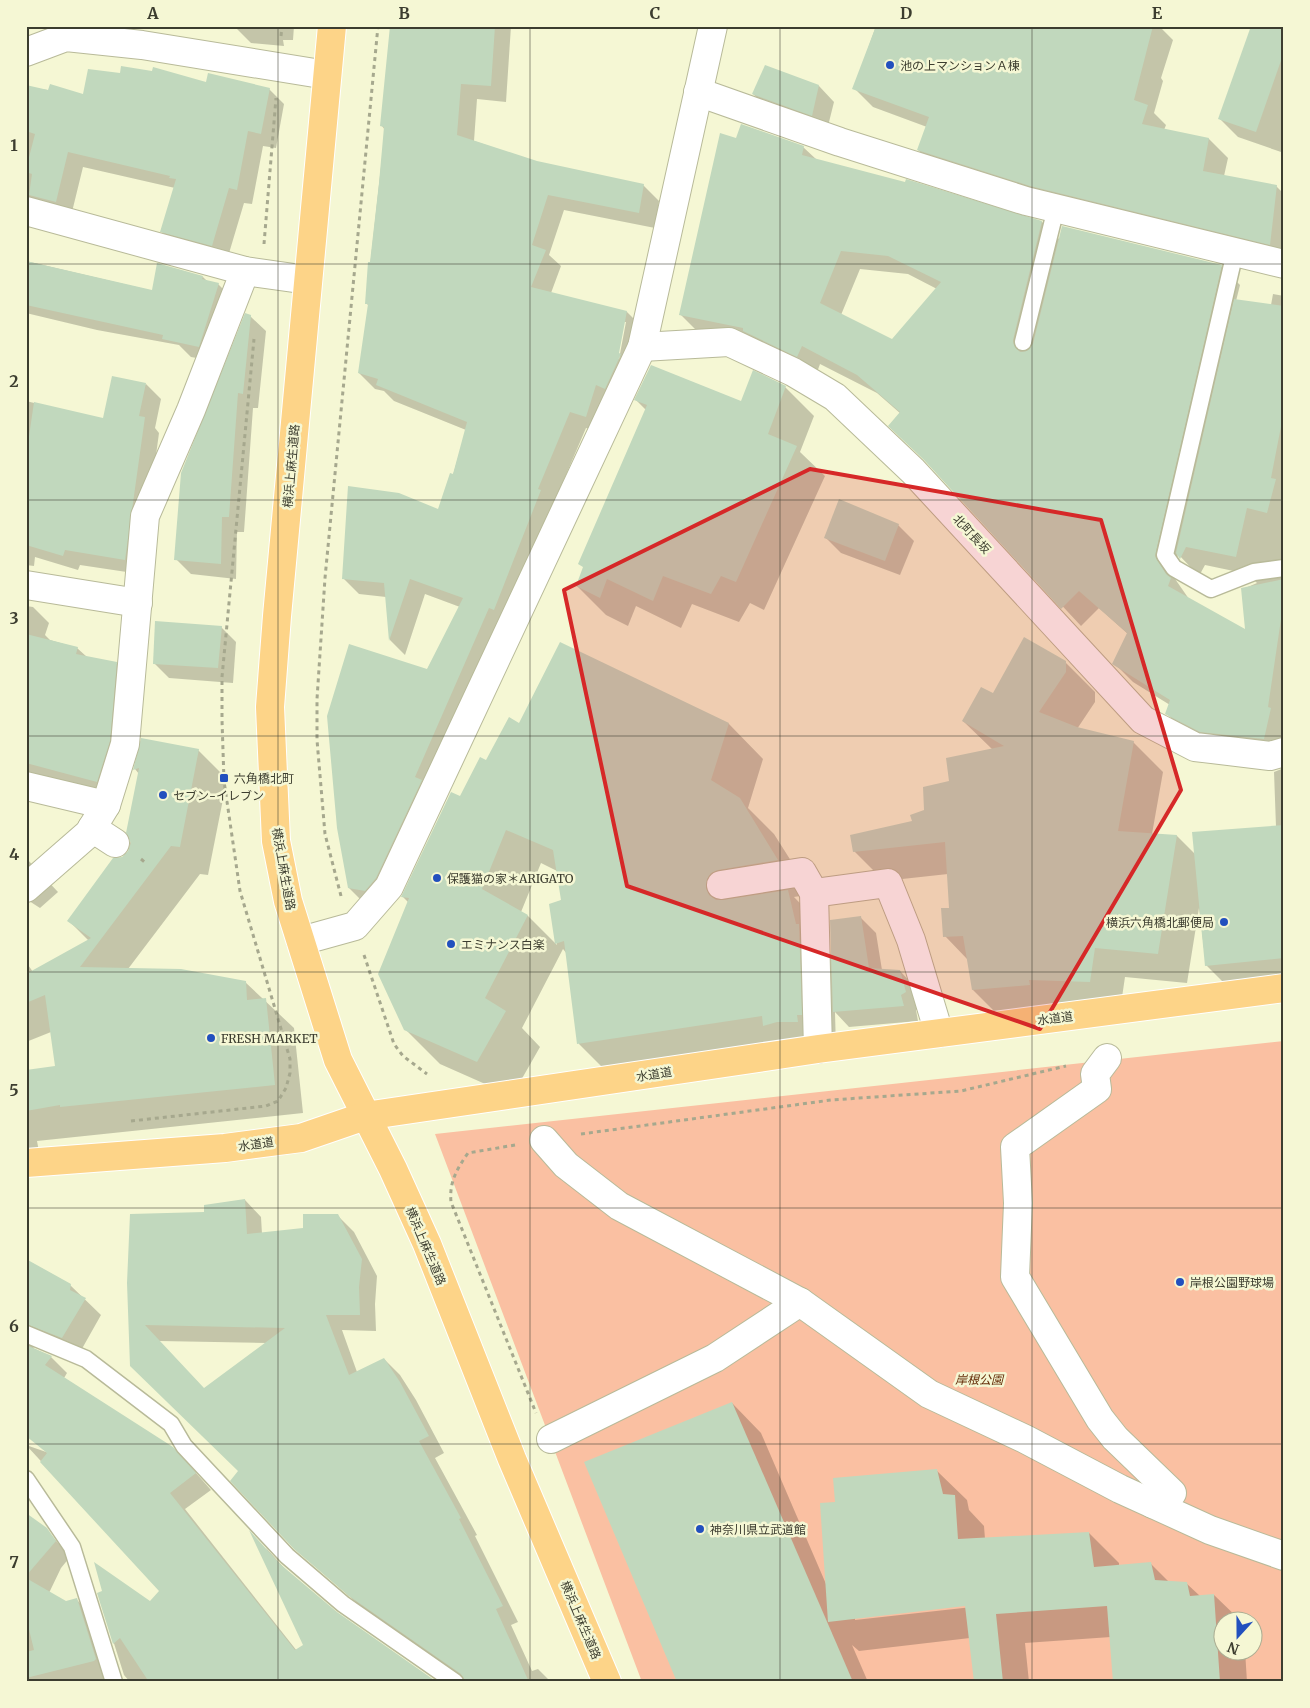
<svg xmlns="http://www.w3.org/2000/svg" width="1310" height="1708" viewBox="0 0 1310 1708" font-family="Merriweather,'Noto Sans JP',serif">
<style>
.green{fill:#fac0a2;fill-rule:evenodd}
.shadow{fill:#0003;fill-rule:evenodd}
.building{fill:#c1d8bd;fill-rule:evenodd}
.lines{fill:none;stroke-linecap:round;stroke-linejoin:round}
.lane-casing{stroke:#b8ba99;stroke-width:19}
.street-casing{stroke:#b8ba99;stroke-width:30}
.primary-casing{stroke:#fff;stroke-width:30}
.path{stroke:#a6a88e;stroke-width:3;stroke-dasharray:4 4;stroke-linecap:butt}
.lane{stroke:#fff;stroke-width:16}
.street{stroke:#fff;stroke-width:28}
.primary{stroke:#fdd488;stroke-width:28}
.marked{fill:#d62828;fill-opacity:0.2;stroke:#d62828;stroke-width:4;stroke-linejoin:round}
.grid{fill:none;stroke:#3c3d2f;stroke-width:1;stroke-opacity:0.55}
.poi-dot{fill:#2250be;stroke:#f5f7d4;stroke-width:2}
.labels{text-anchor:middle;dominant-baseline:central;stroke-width:5;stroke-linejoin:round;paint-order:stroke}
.poi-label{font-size:12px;fill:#3c3d2f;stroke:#f5f7d4;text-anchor:start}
.street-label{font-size:12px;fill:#3c3d2f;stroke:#f5f7d4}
.park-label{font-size:12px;font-style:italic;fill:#642c07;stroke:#f5f7d4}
.neatline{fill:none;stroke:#3c3d2f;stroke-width:2}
.grid-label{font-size:16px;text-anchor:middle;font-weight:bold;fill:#3c3d2f}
</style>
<rect width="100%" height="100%" fill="#f5f7d4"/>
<path class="green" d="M1284 1041V1682H642L435 1134ZM1222 1620H1252V1650H1222Z"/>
<g class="shadow">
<polygon points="234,26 294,26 293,40 283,40 284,46 251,43"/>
<path d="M392 26H511L506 102 477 99 474 141 536 162 643 185 659 201 655 228 564 210 549 255 561 266 551 293 627 312 643 328 602 432 586 428 431 790 365 904 349 888 427 670 460 607 425 594 405 655 390 640 386 597 359 594 343 578 439 511 453 475 466 430 394 401 384 391 375 389 359 373 369 306 366 303 385 130 382 126ZM624 322H626L619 359H616Z"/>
<polygon points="876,26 1159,26 1173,40 1161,78 1163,81 1154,113 1166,125 1164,130 1209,139 1228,158 1224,176 1276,186 1284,194 1284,261 937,168 918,150 927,127 873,107 854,88"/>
<polygon points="1284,26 1284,153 1238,137 1220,119"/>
<polygon points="207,83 269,89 284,104 276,148 263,146 252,204 244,203 227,260 177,246 161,231 175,188 83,167 71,216 26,205 26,87 84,95"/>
<polygon points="819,86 834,102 827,130 769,109 753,94"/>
<path d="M737 139 803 147 817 160 906 184 907 181 1042 222 1060 240 1221 266 1240 285 1236 301 1271 305 1273 294 1284 296V757L1185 732 1166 713 1170 705 1133 682 1114 663 1128 634 1099 608 1081 626 933 467 901 414 877 393 820 364 816 375 699 333 680 314ZM860 269 908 274 937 289 892 341 841 315ZM1178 554 1199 576 1205 565 1248 574 1257 583 1243 589 1247 631 1189 599 1173 576Z"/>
<polygon points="26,261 153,291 203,277 208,282 218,284 234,300 214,361 191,357 179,345 97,330 26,313"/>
<polygon points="250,316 266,331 258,408 253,408 244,532 237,532 236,579 191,574 176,559"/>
<polygon points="146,384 161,399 155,428 159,433 140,574 80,565 78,570 35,557 34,566 26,565 26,401 104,420"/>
<polygon points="785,387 814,416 800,452 825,476 764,610 750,603 739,622 692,604 681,628 636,606 628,626 606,615 577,586 646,410 636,400 742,402"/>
<polygon points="898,525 914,541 900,575 841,553 826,538"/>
<polygon points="26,606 33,607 49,623 45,635 50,640 77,648 87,657 116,663 131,678 112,797 26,773"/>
<polygon points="221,627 236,642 233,683 169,678 154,663"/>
<polygon points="1065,662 1095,692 1095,702 1077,729 1133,742 1163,772 1152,834 1177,836 1195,854 1276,827 1274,772 1284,768 1284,974 1275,975 1275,979 1225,984 1206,965 1199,908 1187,983 1125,977 1120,1011 1003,1020 973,990 968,960 945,936 950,909 948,874 884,881 854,851 913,822 925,811 950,782 992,749 963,721 994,695"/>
<path d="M729 724 763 759 748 808 774 834 812 894 794 897 822 926 829 955 833 959 860 917 876 933 882 970 900 971 915 987 921 1007 916 1010 918 1021 849 1027 835 1012 836 1049 613 1078 579 1044 567 954 563 949 522 1028 540 1047 512 1096 440 1064 405 1029 408 902 403 897 460 797 486 761 520 725ZM541 863 557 871 562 900 550 905 557 945 528 916 521 912Z"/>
<polygon points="142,739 198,750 227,779 208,875 200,874 128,969 245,982 294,1028 303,1113 37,1141 40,1157 26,1160 26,1072 56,1067 51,1032 26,1042 26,962 33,972 89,941 69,921 129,852 139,774 135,769"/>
<polygon points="26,858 58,892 40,908 26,899"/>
<path d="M245 1200 261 1217 262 1234 304 1229 337 1215 354 1232 377 1276 375 1304 376 1331 342 1330 357 1372 384 1359 400 1375 416 1400 444 1453 435 1458 477 1535 475 1536 518 1622 511 1625 532 1671 538 1669 551 1682H466L367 1612 295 1548 239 1471 131 1365 129 1283 206 1213ZM159 1341 267 1343 204 1389Z"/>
<polygon points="26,1261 70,1285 101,1315 79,1354 42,1340 33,1348 51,1357 67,1373 64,1378 172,1448 189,1465 211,1490 185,1509 297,1651 305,1646 266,1548 285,1569 336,1613 435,1682 130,1682 124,1675 98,1593 150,1603 161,1591 26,1445 72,1461 26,1425"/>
<path d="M732 1403 761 1433 826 1584 836 1503 937 1471 967 1500 969 1510 984 1526 985 1539 1089 1533 1119 1563V1566L1151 1564 1169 1582 1186 1583 1200 1596 1214 1595 1240 1620H1222V1650H1245L1247 1682H1115L1111 1637 1025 1643 1029 1682H975L970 1638 859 1651 852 1645 868 1682H678ZM971 1604 972 1607 855 1620V1618Z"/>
<polygon points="26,1515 46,1529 70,1557 61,1568 49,1593 66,1603 77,1600 92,1615 113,1682 26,1682"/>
</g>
<g class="building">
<polygon points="390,26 495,26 491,86 461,84 457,135 537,161 644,184 639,213 548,195 532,245 546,250 531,287 627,311 619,353 621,354 605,389 596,385 586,417 570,412 538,489 541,490 494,610 489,608 415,777 422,780 376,878 365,891 348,888 337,828 327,716 349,644 427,669 463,598 410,579 389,641 384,583 342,579 348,486 399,493 438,509 450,473 453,474 467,422 376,385 378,379 358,373 368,304 365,304 368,262 370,262 379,183 384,127 380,126"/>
<polygon points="876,26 1153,26 1134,100 1148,105 1142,124 1209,138 1203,171 1277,185 1270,245 1030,186 917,150 929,117 852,89"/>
<polygon points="1251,26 1284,26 1284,52 1256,132 1218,119"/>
<polygon points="765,65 819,85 812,116 752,94"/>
<polygon points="121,66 152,71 153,67 206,82 208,73 270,88 261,134 248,131 237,190 229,188 212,246 160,232 176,179 169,178 170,176 68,152 56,202 29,195 32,174 26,172 26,169 35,134 26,131 26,85 48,90 50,84 83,94 88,69 120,73"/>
<path d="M741 124 804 146 802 155 905 182 906 179 1042 221 1013 340 1014 345 1020 352 1026 351 1033 344 1062 226 1222 265 1155 556 1166 574 1171 578 1168 586 1245 629 1241 588 1284 579V599L1268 707 1271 708 1264 739 1200 732 1165 714 1170 700 1112 664 1127 633 1079 591 1061 609 924 460 888 426 900 412 857 375 802 346 797 357 743 331V328L679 315 720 133 736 138ZM841 251 888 256 941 282 892 339 820 303Z"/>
<polygon points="26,261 152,290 157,263 203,276 202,279 219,283 199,347 162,339 163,335 26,305"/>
<polygon points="1234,299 1284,306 1284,411 1271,478 1276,479 1267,513 1247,508 1236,557 1186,547 1180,559 1176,553"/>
<polygon points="245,313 251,315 243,394 238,393 229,517 222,517 221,564 174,560 181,473"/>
<polygon points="651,365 741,401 753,370 786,386 768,434 797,446 736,582 721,576 711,594 663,576 653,601 607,579 600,598 576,586 583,567 578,564 647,405 634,400"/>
<polygon points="112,376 146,383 139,416 145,417 125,560 65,550 63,556 26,545 26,457 34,402 103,418"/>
<polygon points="839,499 899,524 885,561 824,538"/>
<polygon points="155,621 222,626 218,668 153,664"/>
<polygon points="26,634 78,647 76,654 117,662 110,741 97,782 26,763"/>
<polygon points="1024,637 1066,661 1066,672 1039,712 1077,727 1134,741 1118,831 1177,835 1158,954 1095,948 1090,982 1029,980 1030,985 972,990 963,936 943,937 941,908 949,908 945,842 853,852 850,835 912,821 910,815 924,810 923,787 949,781 946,758 1004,746 962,721 981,687 993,693"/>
<polygon points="560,642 729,723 711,780 740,798 778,860 718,870 711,873 707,879 706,888 709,895 716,900 723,900 788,890 796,924 799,924 802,1015 797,1015 798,1022 777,1022 763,1026 762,1016 577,1044 564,941 555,944 549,904 561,900 553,850 506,830 482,889 528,915 485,998 506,1011 477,1062 404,1030 378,974 409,898 401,897 451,792 460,796 480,757 486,760 509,717 519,723"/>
<polygon points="141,738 199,749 180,847 171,846 80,967 181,969 246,981 247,1000 266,998 275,1085 60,1107 60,1105 26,1111 26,1070 55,1066 45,995 26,1003 26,974 91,938 67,921 113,858 122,857 128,851 131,843 126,833 139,768 133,770"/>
<polygon points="1284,825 1284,958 1205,966 1192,832"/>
<polygon points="861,916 869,968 900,970 906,992 901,995 904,1006 833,1012 830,920"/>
<path d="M245 1199 247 1234 303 1228V1214H338L362 1259 359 1287 360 1315H326L349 1375 384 1358 400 1382 429 1436 419 1441 461 1518 459 1519 503 1606 496 1609 529 1682H465L461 1674 349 1596 294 1549 230 1481 238 1471 130 1366 127 1283 130 1214 204 1212V1205ZM145 1325 285 1328 204 1388Z"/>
<polygon points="26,1259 71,1284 70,1290 86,1298 62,1338 26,1324"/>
<polygon points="26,1345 52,1356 45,1365 173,1447 196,1473 170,1493 295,1650 303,1645 249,1530 280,1564 337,1612 437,1682 149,1682 120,1638 113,1644 97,1593 102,1591 94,1562 150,1601 159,1591 40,1462 47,1453 26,1436"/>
<polygon points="732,1402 841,1654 853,1682 677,1682 584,1462"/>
<polygon points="937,1469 943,1494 955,1495 958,1539 1089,1532 1094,1567 1151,1562 1155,1580 1187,1582 1190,1596 1214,1594 1220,1682 1113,1682 1107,1606 996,1614 1003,1682 974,1682 965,1606 828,1622 820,1503 835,1502 833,1478"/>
<polygon points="26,1513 47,1528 56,1541 26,1576"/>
<polygon points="26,1578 66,1601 77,1598 96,1659 94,1661 26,1678 26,1652 34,1650 26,1617"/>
</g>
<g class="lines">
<g class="lane-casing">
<g id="lane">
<polyline points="1235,252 1165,555 1174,568 1211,589 1254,572 1284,568"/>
<polyline points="1023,342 1056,208"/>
<polyline points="26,1334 86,1359 171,1424 184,1446 287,1556 343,1604 455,1682"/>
<polyline points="26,1479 72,1547 114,1682"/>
</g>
</g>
<g class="street-casing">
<g id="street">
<polyline points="26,52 66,37 142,45 327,75"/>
<polyline points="698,92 840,142 1026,201 1284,264"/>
<polyline points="26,211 245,271 308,280"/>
<polyline points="642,347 729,342 793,372 835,397 913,471 1143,720 1195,747 1270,756 1284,752"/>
<polyline points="26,585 138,603"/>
<polyline points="26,786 106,805"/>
<polyline points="92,828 115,843"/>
<polyline points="721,885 802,872 814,893 818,1049"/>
<polyline points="26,888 89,833 106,805 125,744 145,516 191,410 245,271"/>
<polyline points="814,893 888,883 911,940 939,1033"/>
<polyline points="301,941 355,926 389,887 642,347 713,26"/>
<polyline points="1107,1058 1095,1074 1097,1089 1015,1147 1018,1203 1015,1277 1100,1419 1115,1438 1172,1493 1153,1504"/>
<polyline points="544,1140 566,1165 619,1206 800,1302 929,1394 1025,1439 1120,1489 1210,1530 1284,1556"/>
<polyline points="551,1439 715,1358 800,1302"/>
</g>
</g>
<g class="primary-casing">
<g id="primary">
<polyline points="332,26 277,616 270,707 276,841 288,901 338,1060 393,1169 427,1244 512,1459 607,1682"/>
<polyline points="26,1163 225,1148 301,1138 365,1116 818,1049 1284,988"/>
</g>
</g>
<g class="path">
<polyline points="281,36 282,26"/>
<polyline points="264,244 276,98"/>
<polyline points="141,859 147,864"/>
<polyline points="341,896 325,834 317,740 317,699 325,578 378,26"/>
<polyline points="364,955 394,1044 403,1056 427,1074"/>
<polyline points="131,1121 266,1106 278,1101 286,1088 290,1073 290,1059 240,891 224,781 222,720 222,677 254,339"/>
<polyline points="581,1134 831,1100 961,1091 1066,1066"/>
<path d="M515 1145 468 1153C457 1169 449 1182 451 1202L536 1413"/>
</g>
<use href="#lane" class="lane"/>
<use href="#street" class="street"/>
<use href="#primary" class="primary"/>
</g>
<path class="marked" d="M810 469 1101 520 1181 790 1040 1029 627 886 564 590Z"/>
<path class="grid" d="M278 26V1682M530 26V1682M780 26V1682M1032 26V1682M26 264H1284M26 500H1284M26 736H1284M26 972H1284M26 1208H1284M26 1444H1284"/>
<g class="poi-dot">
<circle cx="890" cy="65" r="5"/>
<rect x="219" y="773" width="10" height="10" rx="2.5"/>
<circle cx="163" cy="795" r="5"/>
<circle cx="437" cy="878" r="5"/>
<circle cx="1224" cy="922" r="5"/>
<circle cx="451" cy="944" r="5"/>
<circle cx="211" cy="1038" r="5"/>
<circle cx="1180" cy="1282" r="5"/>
<circle cx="700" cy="1529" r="5"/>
</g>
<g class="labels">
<g class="poi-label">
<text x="900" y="65">池の上マンションＡ棟</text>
<text x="234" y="778">六角橋北町</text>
<text x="173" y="795">セブン-イレブン</text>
<text x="447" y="878">保護猫の家＊ARIGATO</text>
<text x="1214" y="922" text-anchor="end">横浜六角橋北郵便局</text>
<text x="461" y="944">エミナンス白楽</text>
<text x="221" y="1038">FRESH MARKET</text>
<text x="1190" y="1282">岸根公園野球場</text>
<text x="710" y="1529">神奈川県立武道館</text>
</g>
<g class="street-label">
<text transform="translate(291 466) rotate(-85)">横浜上麻生道路</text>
<text transform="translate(972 534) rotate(47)">北町長坂</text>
<text transform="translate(284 869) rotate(80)">横浜上麻生道路</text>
<text transform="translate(1055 1018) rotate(-7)">水道道</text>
<text transform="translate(654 1074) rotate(-9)">水道道</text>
<text transform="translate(256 1144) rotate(-8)">水道道</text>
<text transform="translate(426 1246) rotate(67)">横浜上麻生道路</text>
<text transform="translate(581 1620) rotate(67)">横浜上麻生道路</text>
</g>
<g class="park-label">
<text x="979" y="1379">岸根公園</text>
</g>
</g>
<rect width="1310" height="1708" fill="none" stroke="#f5f7d4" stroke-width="55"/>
<g transform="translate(1238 1636) rotate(201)"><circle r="24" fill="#f5f7d4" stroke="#abad92"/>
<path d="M0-4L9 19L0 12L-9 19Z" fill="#2250be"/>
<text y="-8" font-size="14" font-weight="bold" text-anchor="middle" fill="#3c3d2f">N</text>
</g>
<rect x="28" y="28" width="1254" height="1652" class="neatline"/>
<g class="grid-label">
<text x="153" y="19">A</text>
<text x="404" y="19">B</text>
<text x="655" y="19">C</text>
<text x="906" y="19">D</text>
<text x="1157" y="19">E</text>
<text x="14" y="151">1</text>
<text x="14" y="387">2</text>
<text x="14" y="624">3</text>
<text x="14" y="860">4</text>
<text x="14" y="1096">5</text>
<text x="14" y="1332">6</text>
<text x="14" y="1568">7</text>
</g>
</svg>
